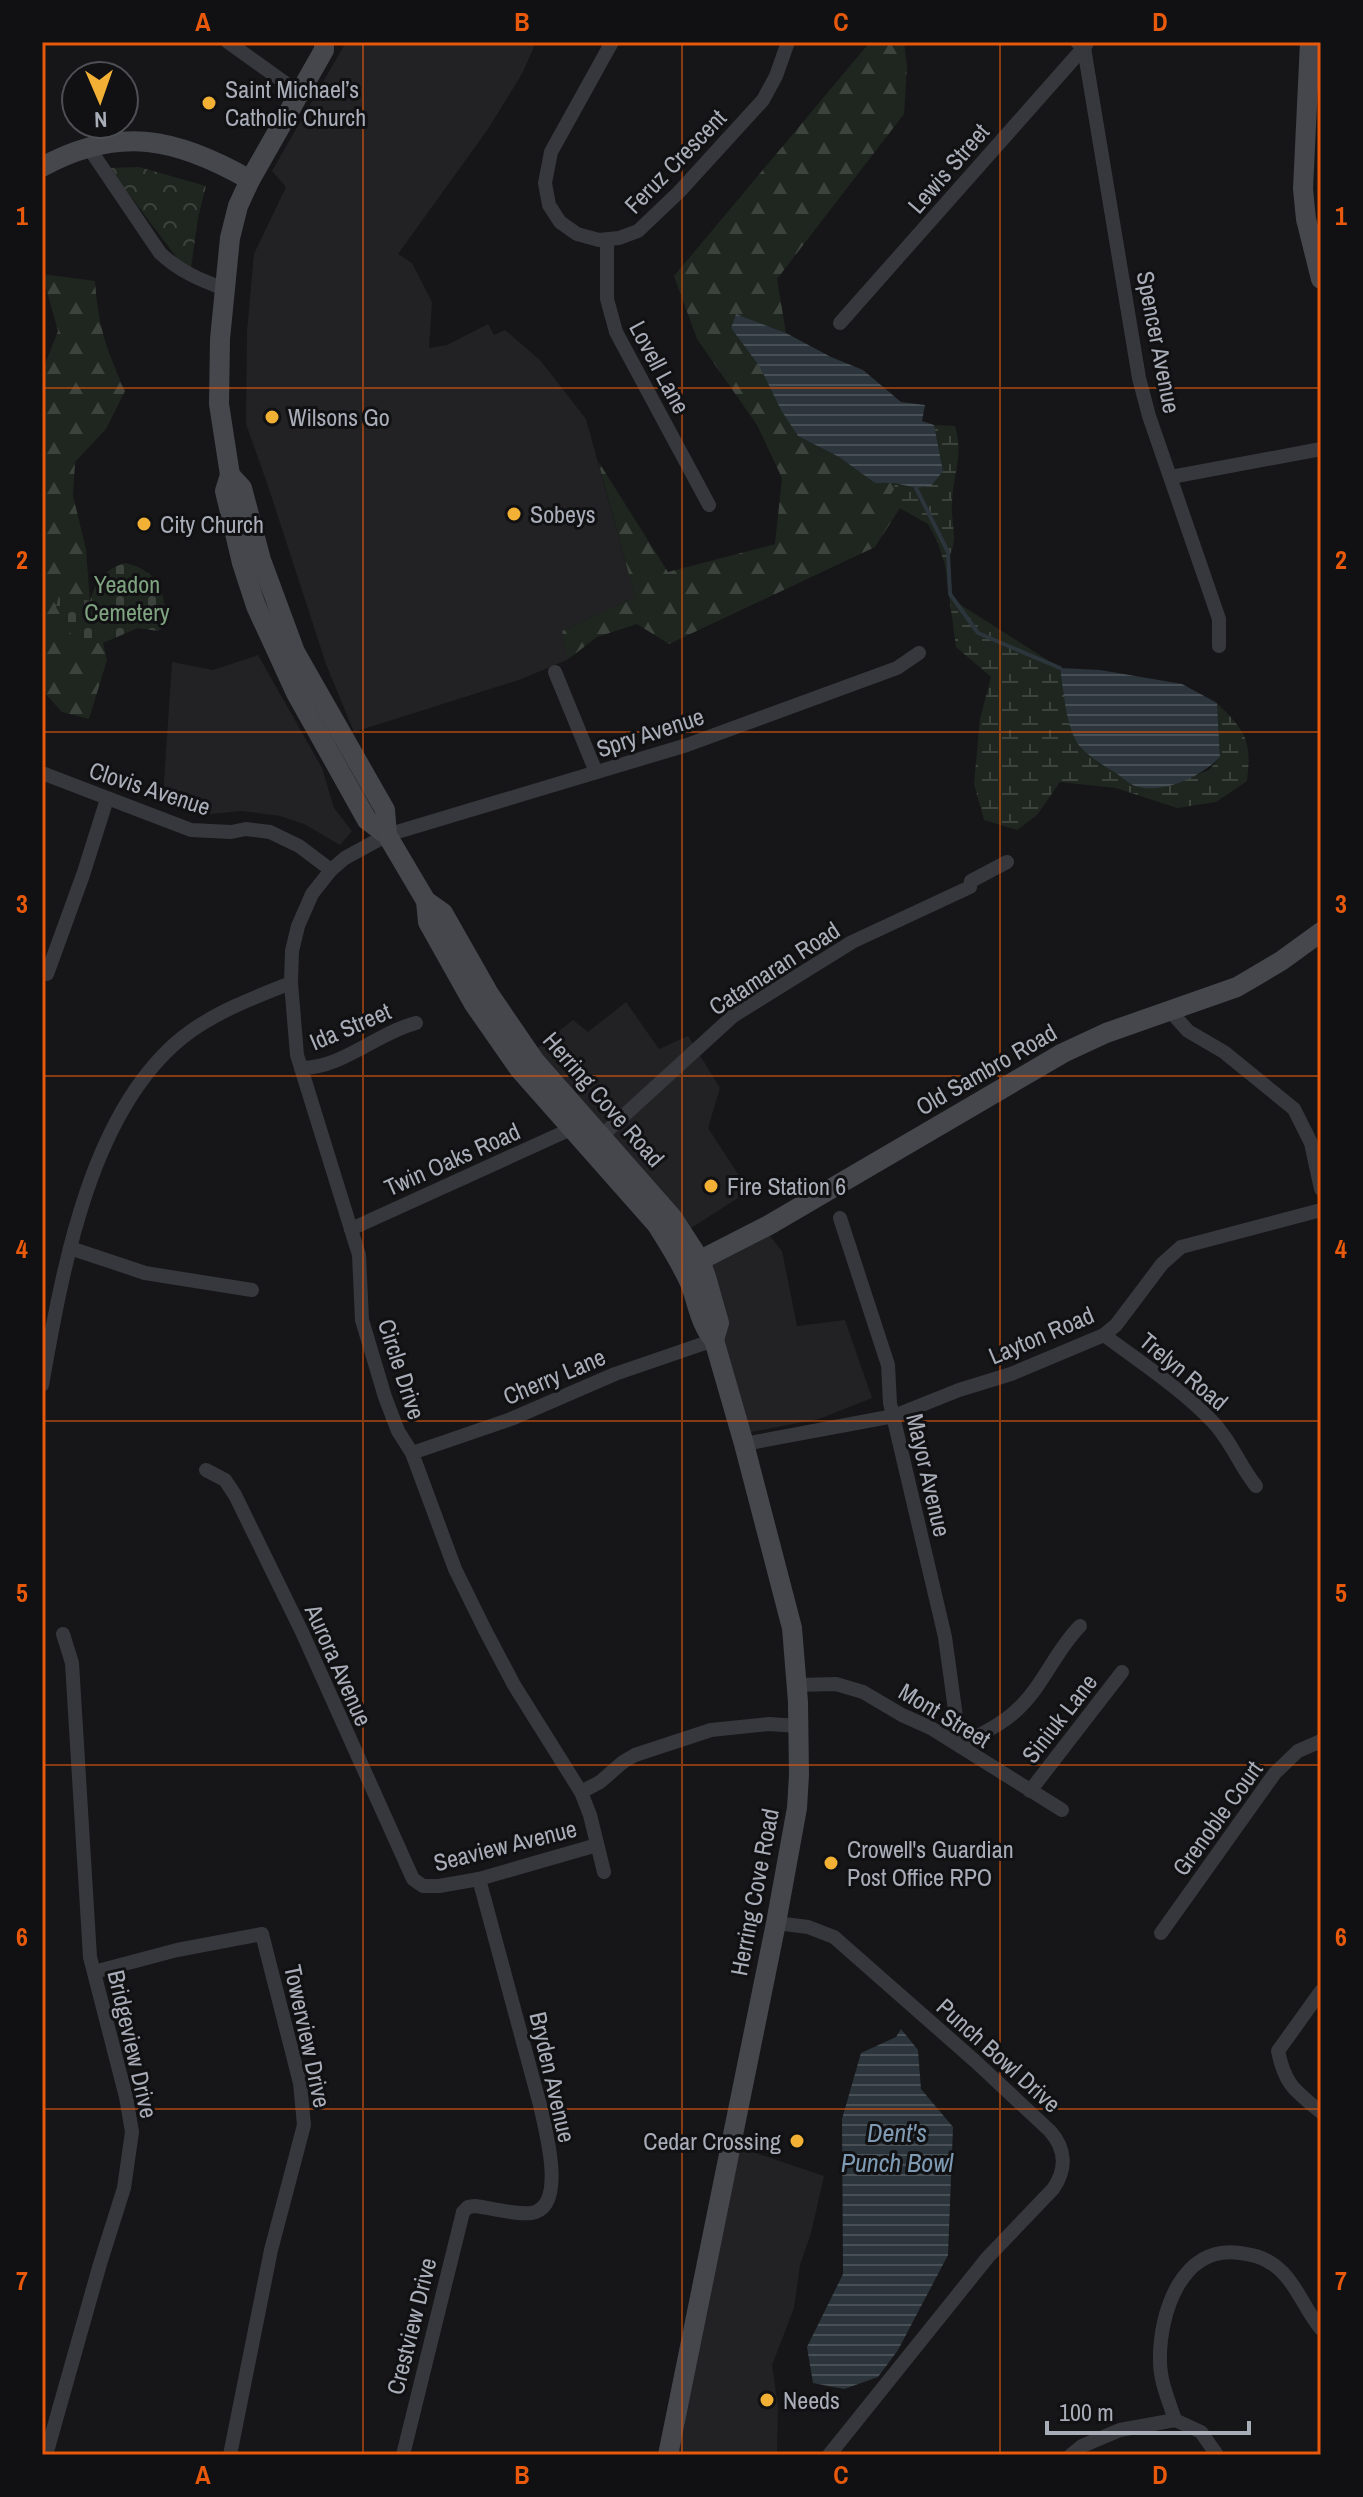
<svg xmlns="http://www.w3.org/2000/svg" width="1363" height="2497" viewBox="0 0 1363 2497" font-family="'Archivo Narrow',sans-serif">
<style>
.built{fill:#222225}
.forest{fill:url(#forest-firs)}
.wetland{fill:url(#wetland-marsh)}
.cemetery{fill:url(#cemetery-stones)}
.park{fill:url(#park-crowns)}
.water{fill:url(#water-rules)}
.lines{fill:none;stroke-linecap:round;stroke-linejoin:round}
.stream{stroke:#2c353c;stroke-width:4}
.minor{stroke:#37383d;stroke-width:14}
.secondary{stroke:#45474d;stroke-width:20}
.grid{fill:none;stroke:#e8590c;stroke-width:2;stroke-opacity:0.55}
.poi-dot{fill:#f2b134;stroke:#111113;stroke-width:3}
.labels{text-anchor:middle;dominant-baseline:central;stroke-width:6;stroke-linejoin:round;paint-order:stroke}
.poi-label{font-size:24px;fill:#a8adb8;stroke:#111113;text-anchor:start}
.street-label{font-size:24px;fill:#a8adb8;stroke:#111113}
.park-label{font-size:24px;fill:#7fa381;stroke:#111113}
.water-label{font-size:26px;font-style:italic;fill:#7f9bb3;stroke:#111113}
.neatline{fill:none;stroke:#e8590c;stroke-width:3}
.grid-label{font-size:26px;text-anchor:middle;font-weight:bold;fill:#e8590c}
</style>
<defs>
<pattern id="forest-firs" width="22" height="20" patternUnits="userSpaceOnUse" patternTransform="scale(2)"><rect width="22" height="20" fill="#1e261f"/><path d="M5 1l3.5 6h-7zM16 11l3.5 6h-7z" fill="#3c433d"/></pattern>
<pattern id="wetland-marsh" width="20" height="14" patternUnits="userSpaceOnUse" patternTransform="scale(2)"><rect width="20" height="14" fill="#1e261f"/><path d="M1 5h8M5 5V1M11 12h8M15 12V8" fill="none" stroke="#3c433d"/></pattern>
<pattern id="cemetery-stones" width="16" height="16" patternUnits="userSpaceOnUse" patternTransform="scale(2)"><rect width="16" height="16" fill="#1e261f"/><path d="M2 7V4a2 2 0 0 1 4 0v3zM10 15v-3a2 2 0 0 1 4 0v3z" fill="#3c433d"/></pattern>
<pattern id="park-crowns" width="20" height="18" patternUnits="userSpaceOnUse" patternTransform="scale(2)"><rect width="20" height="18" fill="#1e261f"/><path d="M2 6a3 3 0 1 1 6 0M12 15a3 3 0 1 1 6 0" fill="none" stroke="#3c433d"/></pattern>
<pattern id="water-rules" width="6" height="5" patternUnits="userSpaceOnUse" patternTransform="scale(2)"><rect width="6" height="5" fill="#2c353c"/><path d="M0 2.5h6" fill="none" stroke="#485056"/></pattern>
</defs>
<rect width="100%" height="100%" fill="#161618"/>
<g class="built">
<polygon points="346,42 536,42 522,74 488,129 398,254 412,263 432,302 429,348 447,345 488,324 494,335 505,330 540,360 586,419 635,597 562,631 567,660 519,680 354,732 326,664 268,486 246,424 247,331 254,254 286,187 272,171"/>
<polygon points="258,655 322,768 334,808 352,831 340,845 304,824 280,816 242,811 211,814 163,796 172,662 213,670"/>
<polygon points="626,1002 659,1049 688,1036 720,1088 708,1128 749,1191 688,1230 536,1049 573,1020 588,1032"/>
<polygon points="761,1225 782,1251 797,1326 845,1320 872,1398 819,1419 746,1433 690,1264"/>
<polygon points="729,2144 824,2176 811,2233 800,2265 794,2308 772,2365 778,2406 777,2455 666,2455"/>
</g>
<g class="forest">
<polygon points="870,42 904,42 907,66 904,114 777,279 786,333 736,314 731,328 760,367 798,436 839,457 875,483 895,482 895,489 888,501 900,508 875,547 669,644 637,624 597,637 567,660 562,631 635,597 598,461 668,572 775,544 782,478 757,425 697,339 674,276"/>
<path d="M42 274 95 281C98 326 107 351 125 391L106 429 75 462 73 496 86 549 90 601 76 643H103L107 660 89 719 62 712 42 690V372L58 331Z"/>
</g>
<path class="wetland" d="M934 425 955 426C964 453 953 476 952 502 950 522 960 540 948 558L953 600 1060 668 1068 717 1118 774 1134 785 1151 787 1176 783 1209 770 1220 757 1217 703C1246 732 1252 740 1247 781L1216 802 1177 808 1116 788 1060 782 1037 815 1017 830 984 820 974 784 980 719 991 677 956 647 945 565 938 543 928 524 887 501 894 489 895 482 916 488 943 471Z"/>
<path class="cemetery" d="M126 563C160 572 164 591 167 624L158 631 138 628 103 643H76L56 607 59 595 90 601C96 582 105 568 126 563Z"/>
<polygon class="park" points="139,167 206,186 198,218 190,275 109,168"/>
<g class="water">
<polygon points="736,314 786,333 831,357 863,370 901,402 925,405 922,421 934,425 943,471 931,486 916,488 895,483 875,483 839,457 798,436 781,410 760,367 731,328"/>
<path d="M1060 668 1100 670 1182 684 1217 703 1220 757C1202 776 1163 795 1135 786 1127 783 1118 773 1109 769 1099 762 1082 752 1076 741 1065 720 1064 692 1060 668Z"/>
<polygon points="901,2029 918,2050 921,2089 953,2127 948,2255 898,2350 878,2377 844,2389 813,2383 807,2347 843,2274 842,2119 861,2053 896,2037"/>
</g>
<g class="lines">
<polyline class="stream" points="916,488 948,552 950,594 978,633 1060,668"/>
<g class="minor">
<polyline points="228,42 299,93"/>
<polyline points="612,42 551,152 545,183 549,205 560,222 577,234 599,240 619,238 638,231 679,192 763,100 776,76 788,42"/>
<polyline points="1077,42 1084,48 1139,378 1149,416 1219,619 1219,646"/>
<path d="M89 148 160 253C179 271 200 280 225 289"/>
<polyline points="607,240 607,299 616,332 709,505"/>
<polyline points="840,323 1086,45"/>
<polyline points="1171,477 1321,449"/>
<polyline points="555,672 596,772"/>
<polyline points="42,773 191,830 231,832 246,829 270,832 299,846 331,870"/>
<polyline points="47,974 83,875 107,799"/>
<polyline points="1171,1012 1188,1031 1224,1052 1294,1109 1311,1143 1321,1189"/>
<path d="M301 1068C343 1068 377 1033 416 1023"/>
<polyline points="595,1142 733,1016 852,942 970,887 971,881 1007,862"/>
<polyline points="840,1218 888,1365 890,1403 945,1637 960,1746"/>
<polyline points="351,1229 571,1129"/>
<polyline points="70,1248 145,1273 252,1290"/>
<path d="M1104 1335C1140 1362 1180 1388 1211 1420 1231 1440 1239 1465 1256 1486"/>
<path d="M42 1385C62 1273 89 1112 183 1037 213 1013 255 997 291 983"/>
<polyline points="744,1444 894,1416 959,1390 1011,1374 1104,1335 1116,1325 1162,1264 1181,1247 1321,1210"/>
<polyline points="412,1453 511,1419 615,1374 714,1340"/>
<polyline points="206,1470 225,1480 235,1495 302,1632 413,1879 423,1886 439,1886 479,1879 597,1845"/>
<polyline points="796,1685 836,1684 863,1692 902,1715 931,1728 1062,1810"/>
<path d="M960 1746C980 1734 1002 1725 1019 1708 1044 1684 1056 1650 1080 1626"/>
<polyline points="1030,1791 1122,1672"/>
<polyline points="581,1792 600,1782 623,1762 635,1755 711,1730 769,1724 799,1726"/>
<polyline points="604,1872 590,1815 581,1792 514,1685 485,1630 455,1569 412,1453 398,1431 385,1397 362,1320 359,1255 297,1055 291,983 292,951 298,926 312,894 331,870 345,858 387,835 687,745 897,668 919,653"/>
<path d="M776 1923 808 1927 834 1937 975 2061 1050 2131C1066 2149 1067 2169 1053 2189L988 2257 829 2455"/>
<polyline points="1161,1933 1275,1773 1298,1751 1321,1741"/>
<polyline points="94,1972 177,1950 262,1934 300,2083 304,2125 271,2250 230,2455"/>
<path d="M1321 1991 1278 2051C1285 2085 1295 2091 1321 2112"/>
<path d="M1175 2420C1169 2401 1160 2382 1160 2361 1159 2313 1182 2244 1240 2253 1254 2255 1263 2257 1274 2265 1296 2281 1304 2309 1321 2329"/>
<polyline points="46,2455 100,2264 124,2188 132,2132 126,2097 90,1957 72,1663 63,1634"/>
<path d="M403 2455 463 2212 468 2207 475 2206C493 2208 514 2215 531 2213 568 2208 545 2129 540 2105L479 1879"/>
<polyline points="1071,2455 1082,2446 1120,2430 1175,2420 1201,2432 1217,2455"/>
</g>
<g class="secondary">
<path d="M324 42V50L250 180 238 206 230 238 220 339 219 404 230 475 225 491 242 563 256 606 296 693 367 820 387 835 426 901 428 922 474 1004 520 1070 657 1225C669 1244 680 1261 689 1281 698 1302 699 1323 714 1340L744 1444 792 1628 798 1702 799 1775 797 1808 776 1923 668 2455"/>
<polyline points="1310,42 1303,189 1306,219 1321,279"/>
<path d="M42 167C119 125 177 138 250 180"/>
<polyline points="230,475 242,488 261,560 295,652 385,810 387,835"/>
<polyline points="426,901 443,913 489,994 534,1060 672,1217 700,1260 706,1277 719,1323 714,1340"/>
<polyline points="683,1269 769,1225 1063,1053 1106,1033 1237,987 1281,961 1321,932"/>
</g>
</g>
<path class="grid" d="M363 42V2455M682 42V2455M1000 42V2455M42 388H1321M42 732H1321M42 1076H1321M42 1421H1321M42 1765H1321M42 2109H1321"/>
<g class="poi-dot">
<circle cx="209" cy="103" r="8"/>
<circle cx="272" cy="417" r="8"/>
<circle cx="514" cy="514" r="8"/>
<circle cx="144" cy="524" r="8"/>
<circle cx="711" cy="1186" r="8"/>
<circle cx="831" cy="1863" r="8"/>
<circle cx="797" cy="2141" r="8"/>
<circle cx="767" cy="2400" r="8"/>
</g>
<g class="labels">
<g class="poi-label">
<text x="225" y="89">Saint Michael’s<tspan x="225" dy="28">Catholic Church</tspan></text>
<text x="288" y="417">Wilsons Go</text>
<text x="530" y="514">Sobeys</text>
<text x="160" y="524">City Church</text>
<text x="727" y="1186">Fire Station 6</text>
<text x="847" y="1849">Crowell's Guardian<tspan x="847" dy="28">Post Office RPO</tspan></text>
<text x="781" y="2141" text-anchor="end">Cedar Crossing</text>
<text x="783" y="2400">Needs</text>
</g>
<g class="street-label">
<text transform="translate(675 161) rotate(-46)">Feruz Crescent</text>
<text transform="translate(948 168) rotate(-49)">Lewis Street</text>
<text transform="translate(1159 342) rotate(79)">Spencer Avenue</text>
<text transform="translate(660 367) rotate(62)">Lovell Lane</text>
<text transform="translate(650 732) rotate(-18)">Spry Avenue</text>
<text transform="translate(150 788) rotate(18)">Clovis Avenue</text>
<text transform="translate(774 968) rotate(-33)">Catamaran Road</text>
<text transform="translate(350 1026) rotate(-23)">Ida Street</text>
<text transform="translate(986 1069) rotate(-30)">Old Sambro Road</text>
<text transform="translate(604 1099) rotate(49)">Herring Cove Road</text>
<text transform="translate(452 1159) rotate(-24)">Twin Oaks Road</text>
<text transform="translate(1041 1335) rotate(-23)">Layton Road</text>
<text transform="translate(402 1369) rotate(72)">Circle Drive</text>
<text transform="translate(1184 1371) rotate(40)">Trelyn Road</text>
<text transform="translate(554 1376) rotate(-23)">Cherry Lane</text>
<text transform="translate(929 1475) rotate(77)">Mayor Avenue</text>
<text transform="translate(339 1665) rotate(66)">Aurora Avenue</text>
<text transform="translate(945 1715) rotate(31)">Mont Street</text>
<text transform="translate(1059 1718) rotate(-52)">Siniuk Lane</text>
<text transform="translate(1217 1818) rotate(-54)">Grenoble Court</text>
<text transform="translate(505 1845) rotate(-14)">Seaview Avenue</text>
<text transform="translate(754 1892) rotate(-79)">Herring Cove Road</text>
<text transform="translate(308 2036) rotate(78)">Towerview Drive</text>
<text transform="translate(133 2044) rotate(77)">Bridgeview Drive</text>
<text transform="translate(999 2055) rotate(42)">Punch Bowl Drive</text>
<text transform="translate(553 2077) rotate(77)">Bryden Avenue</text>
<text transform="translate(411 2326) rotate(-76)">Crestview Drive</text>
</g>
<g class="park-label">
<text x="127" y="584">Yeadon<tspan x="127" dy="28">Cemetery</tspan></text>
</g>
<g class="water-label">
<text x="897" y="2132">Dent's<tspan x="897" dy="30">Punch Bowl</tspan></text>
</g>
</g>
<rect width="1363" height="2497" fill="none" stroke="#111113" stroke-width="88"/>
<g transform="translate(100 100) rotate(178)"><circle r="38" fill="#111113" stroke="#4d4f55" stroke-width="2"/>
<path d="M0-6L14 30L0 20L-14 30Z" fill="#f2b134"/>
<text y="-12" font-size="22" font-weight="bold" text-anchor="middle" fill="#a8adb8">N</text>
</g>
<path d="M1047 2421v12h202v-12" fill="none" stroke="#a8adb8" stroke-width="4"/>
<text x="1059" y="2421" font-size="24" fill="#a8adb8" stroke="#111113" stroke-width="6" paint-order="stroke">100 m</text>
<rect x="44" y="44" width="1275" height="2409" class="neatline"/>
<g class="grid-label">
<text x="203" y="31">A</text>
<text x="522" y="31">B</text>
<text x="841" y="31">C</text>
<text x="1160" y="31">D</text>
<text x="22" y="225">1</text>
<text x="1341" y="225">1</text>
<text x="22" y="569">2</text>
<text x="1341" y="569">2</text>
<text x="22" y="913">3</text>
<text x="1341" y="913">3</text>
<text x="22" y="1258">4</text>
<text x="1341" y="1258">4</text>
<text x="22" y="1602">5</text>
<text x="1341" y="1602">5</text>
<text x="22" y="1946">6</text>
<text x="1341" y="1946">6</text>
<text x="22" y="2290">7</text>
<text x="1341" y="2290">7</text>
<text x="203" y="2484">A</text>
<text x="522" y="2484">B</text>
<text x="841" y="2484">C</text>
<text x="1160" y="2484">D</text>
</g>
</svg>
